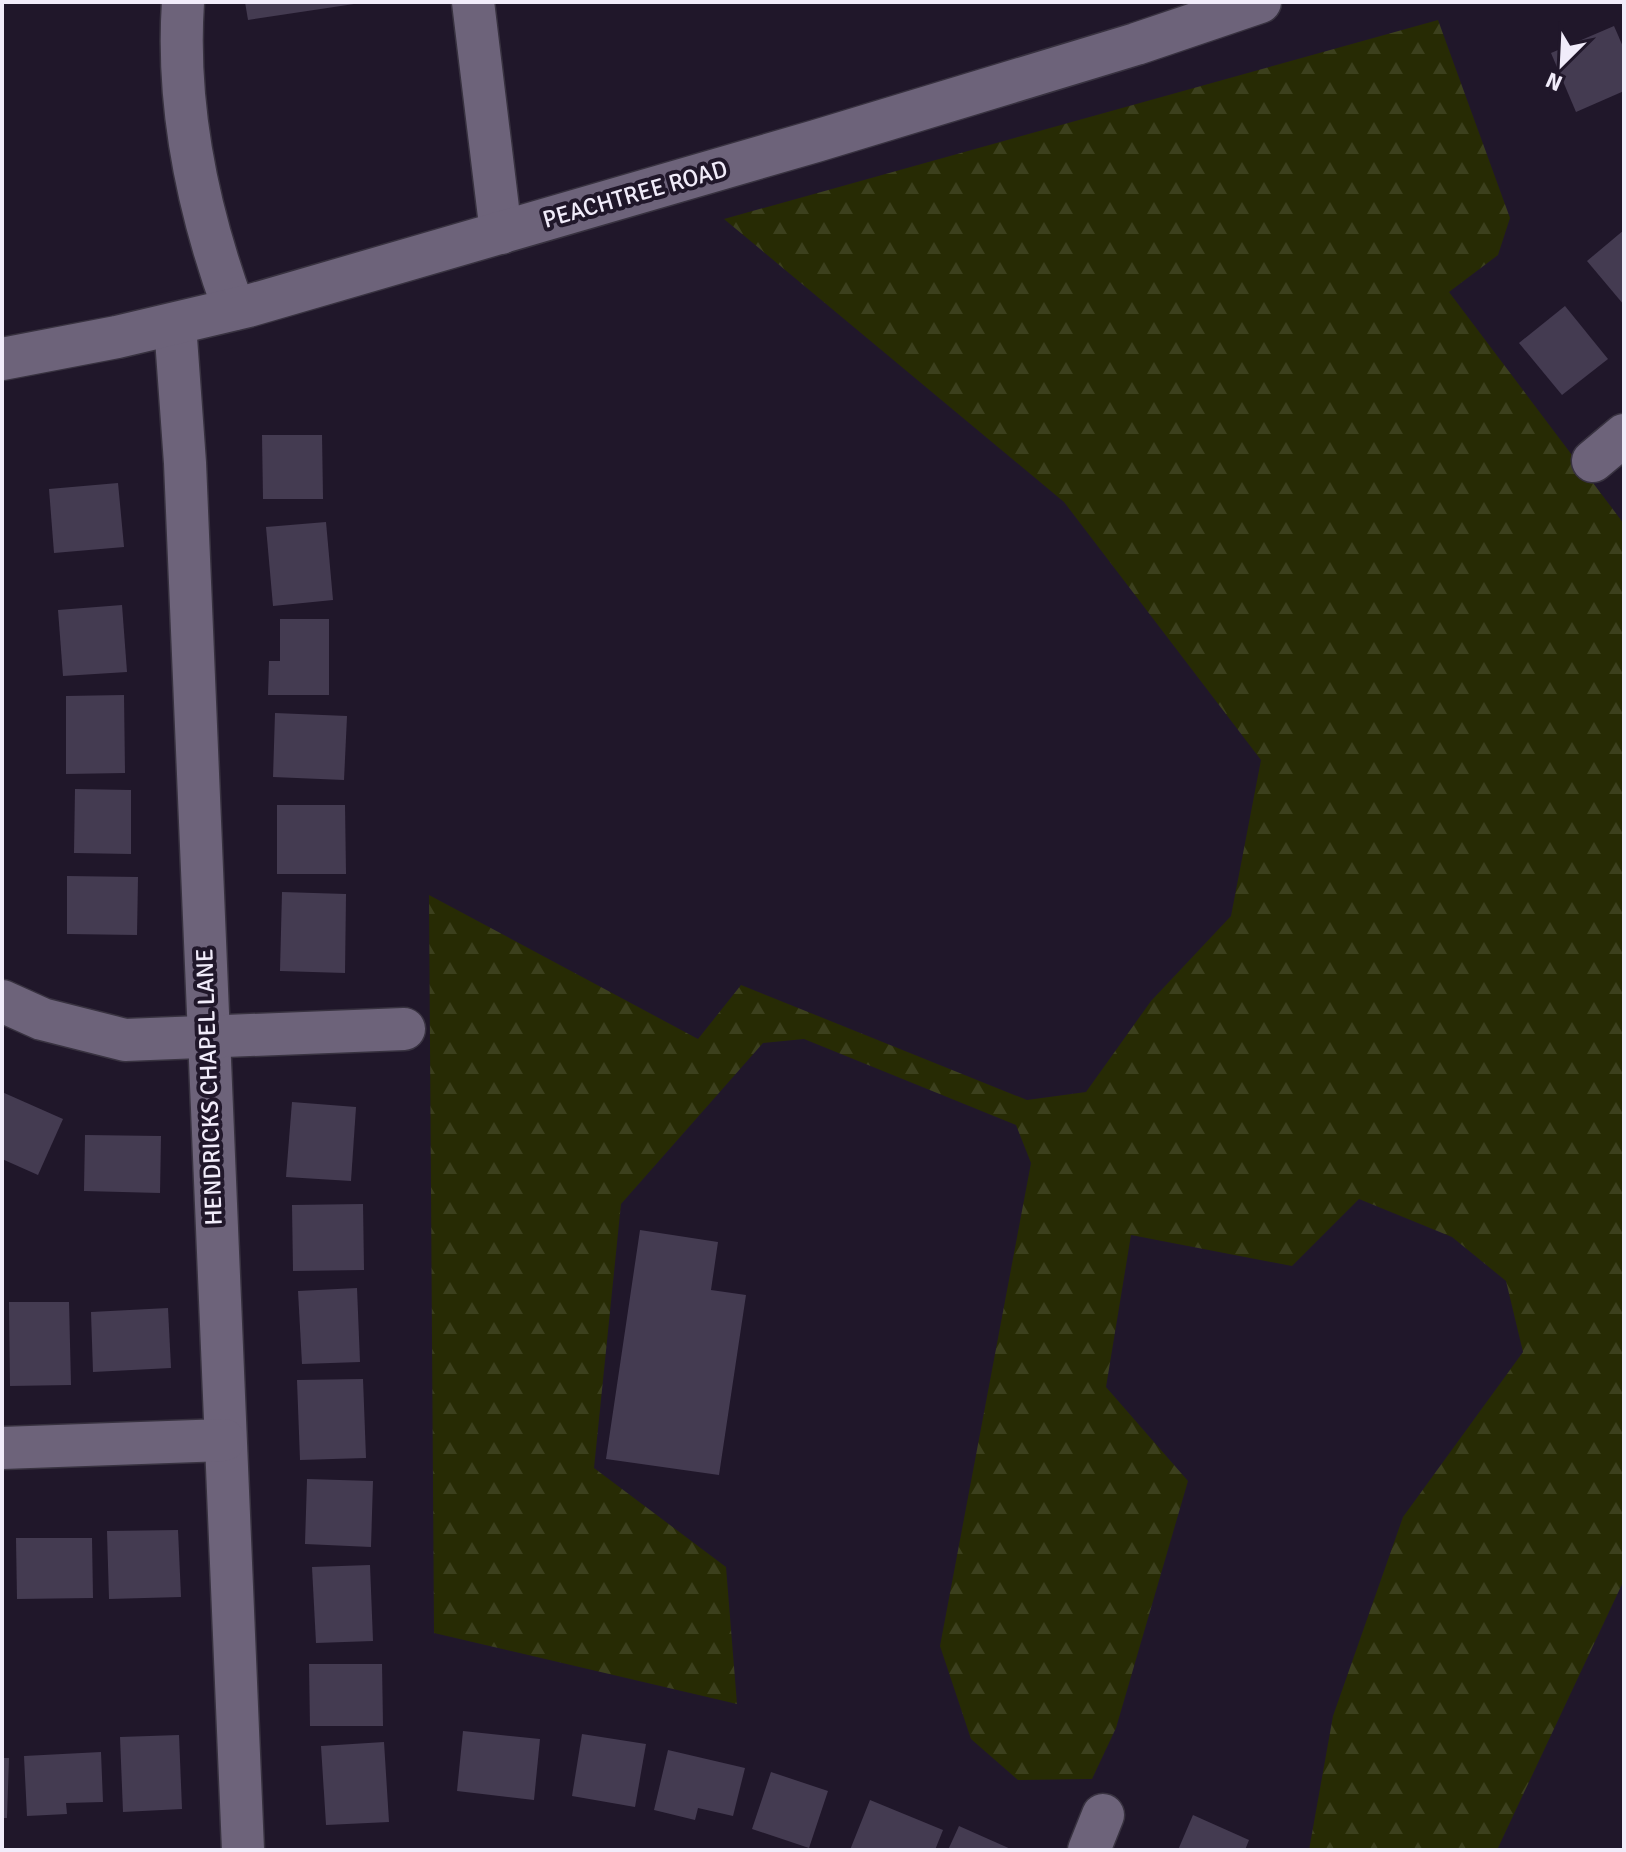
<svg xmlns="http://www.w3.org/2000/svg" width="1626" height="1852" viewBox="0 0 1626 1852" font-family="Signika,sans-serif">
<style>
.forest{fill:url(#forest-firs)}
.building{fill:#443b51}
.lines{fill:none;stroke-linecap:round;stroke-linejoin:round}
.minor-casing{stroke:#383240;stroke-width:45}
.minor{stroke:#6d637a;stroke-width:42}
.labels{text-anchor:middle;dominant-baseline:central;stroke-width:8;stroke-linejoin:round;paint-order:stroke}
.street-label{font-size:24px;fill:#f1ecfa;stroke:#20172a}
</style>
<defs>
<pattern id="forest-firs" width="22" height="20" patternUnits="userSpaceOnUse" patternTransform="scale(2)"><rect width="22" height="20" fill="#272b04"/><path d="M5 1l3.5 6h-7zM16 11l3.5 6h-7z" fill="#3c401d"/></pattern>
</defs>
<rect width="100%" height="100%" fill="#20172a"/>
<polygon class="forest" points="1438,20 1510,218 1498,255 1449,292 1624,524 1624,1580 1497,1850 1309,1850 1333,1716 1403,1517 1523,1352 1506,1281 1452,1237 1359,1199 1292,1266 1131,1235 1106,1387 1188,1481 1116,1728 1092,1779 1018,1780 971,1739 940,1646 1031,1163 1016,1125 804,1039 763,1043 621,1204 594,1468 726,1567 737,1704 434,1633 429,895 698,1039 741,985 1027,1100 1086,1092 1151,1001 1231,916 1261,760 1064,502 724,219"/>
<g class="building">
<polygon points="245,2 354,2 354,4 248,20"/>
<polygon points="1614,26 1624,49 1624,91 1576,112 1551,53"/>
<polygon points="1624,230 1624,305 1587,261"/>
<polygon points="1565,306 1608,359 1562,395 1519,343"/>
<polygon points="262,435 322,435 323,499 263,499"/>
<polygon points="118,483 124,547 54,553 49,489"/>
<polygon points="326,522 333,600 273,606 266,527"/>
<polygon points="122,605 127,672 63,676 58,610"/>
<polygon points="280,619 329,619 329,695 268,695 269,661 280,661"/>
<polygon points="124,695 125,773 66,774 66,696"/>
<polygon points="275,713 347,716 344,780 273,777"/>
<polygon points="75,789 131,790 131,854 74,853"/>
<polygon points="277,805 345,805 346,874 277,874"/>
<polygon points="67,876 138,877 137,935 67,934"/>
<polygon points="282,892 346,894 345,973 280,971"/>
<polygon points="2,1092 63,1119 38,1175 2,1159"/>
<polygon points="292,1102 356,1107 351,1181 286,1177"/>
<polygon points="85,1135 161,1136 160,1193 84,1191"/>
<polygon points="363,1204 364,1270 293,1271 292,1205"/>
<polygon points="640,1230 718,1242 711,1290 746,1295 719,1475 606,1459"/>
<polygon points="357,1288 360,1362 302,1364 298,1291"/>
<polygon points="9,1302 69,1302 71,1385 10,1386"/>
<polygon points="168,1308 171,1368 93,1372 91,1312"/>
<polygon points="363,1379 366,1458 300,1460 297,1380"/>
<polygon points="307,1479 373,1481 371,1547 305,1544"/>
<polygon points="178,1530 181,1597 109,1599 107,1531"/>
<polygon points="16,1538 92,1538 93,1598 17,1599"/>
<polygon points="370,1565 373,1641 316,1643 312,1567"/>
<polygon points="309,1664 382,1664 383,1726 310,1726"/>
<polygon points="463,1731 540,1739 534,1800 457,1791"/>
<polygon points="582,1734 646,1744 635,1807 572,1796"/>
<polygon points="179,1735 182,1809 123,1812 120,1737"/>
<polygon points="384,1742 389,1822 326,1825 321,1746"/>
<polygon points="668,1750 745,1768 733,1816 698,1808 695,1820 654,1810"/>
<polygon points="101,1752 103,1802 66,1803 67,1814 27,1816 24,1756"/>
<polygon points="2,1758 9,1758 7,1818 2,1818"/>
<polygon points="771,1772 828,1791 809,1848 752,1829"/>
<polygon points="870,1800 943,1830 935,1850 850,1850"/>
<polygon points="1193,1815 1249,1840 1245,1850 1178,1850"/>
<polygon points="959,1826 1013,1850 948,1850"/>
</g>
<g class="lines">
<g class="minor-casing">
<g id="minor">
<path d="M183 2C176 107 198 211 234 309"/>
<polyline points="473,2 501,233"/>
<polyline points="175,324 185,463 243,1850"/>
<polyline points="2,359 117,337 248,306 816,141 1136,44 1260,2"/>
<polyline points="1593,461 1624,435"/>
<polyline points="2,1001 42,1019 125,1040 404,1029"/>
<polyline points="2,1448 224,1440"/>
<polyline points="1089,1850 1103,1815"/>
</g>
</g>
<use href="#minor" class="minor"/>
</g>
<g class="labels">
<g class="street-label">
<text transform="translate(635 194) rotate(-16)">PEACHTREE ROAD</text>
<text transform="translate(209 1087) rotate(-92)">HENDRICKS CHAPEL LANE</text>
</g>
</g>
<rect width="1626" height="1852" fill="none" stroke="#f1ecfa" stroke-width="8"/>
<g transform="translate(1562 64) rotate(204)" stroke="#20172a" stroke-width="6" paint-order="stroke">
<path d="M0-6L14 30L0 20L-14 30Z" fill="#f1ecfa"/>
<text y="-12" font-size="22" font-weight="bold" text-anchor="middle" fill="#f1ecfa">N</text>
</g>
</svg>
